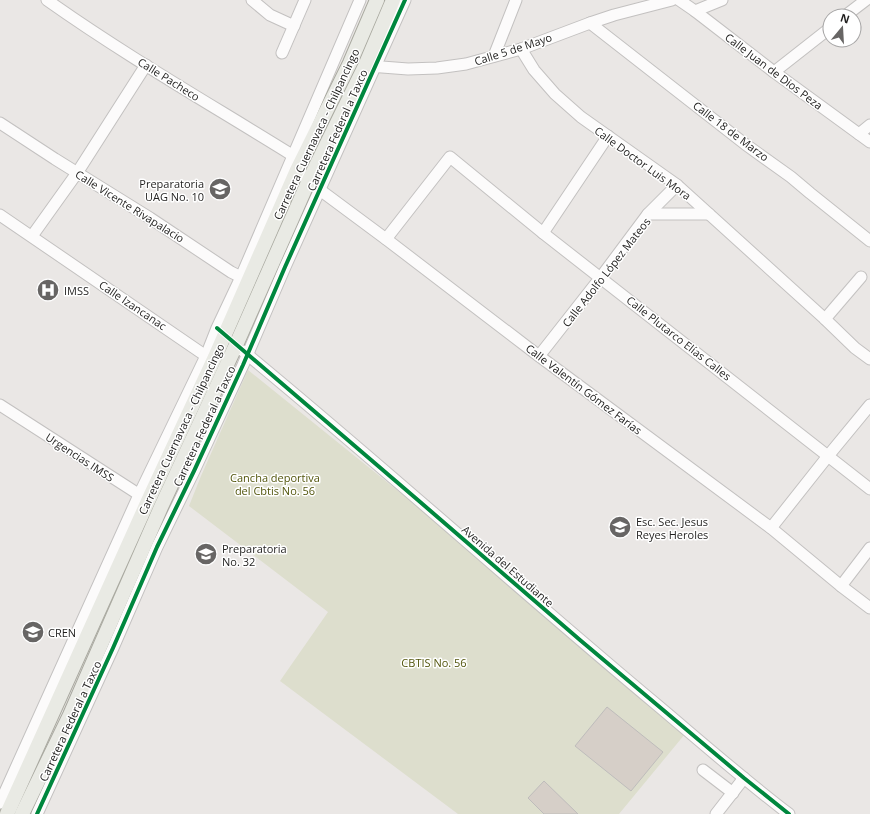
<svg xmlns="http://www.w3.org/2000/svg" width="870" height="814" viewBox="0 0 870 814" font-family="'Open Sans',sans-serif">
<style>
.green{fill:#dddecd}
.building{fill:#d6cfc8;stroke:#bebcbb}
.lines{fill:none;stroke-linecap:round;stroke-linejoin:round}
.minor-casing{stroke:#c3c1c0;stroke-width:13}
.major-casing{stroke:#a9a9a0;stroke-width:16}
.minor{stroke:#fcfbfb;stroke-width:11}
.major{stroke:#e9eae4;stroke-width:14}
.cycleway-casing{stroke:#fff;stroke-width:6}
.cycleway{stroke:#00873e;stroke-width:4}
.labels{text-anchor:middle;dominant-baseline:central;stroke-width:3;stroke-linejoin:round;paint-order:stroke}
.street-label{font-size:11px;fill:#201f1e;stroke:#fff}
.poi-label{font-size:11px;fill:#201f1e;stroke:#fff;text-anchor:start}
.park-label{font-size:11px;fill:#52550c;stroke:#fff}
</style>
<rect width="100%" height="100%" fill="#eae7e5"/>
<polygon class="green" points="248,370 408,499 685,734 619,814 458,814 280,681 328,612 189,506 201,476"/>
<g class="building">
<polygon points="607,707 663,752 631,791 575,746"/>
<polygon points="544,781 578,814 544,814 528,798"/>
</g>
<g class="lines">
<g class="minor-casing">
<g id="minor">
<path d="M47 0C126 56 210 104 292 155"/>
<polyline points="252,0 270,15 294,26"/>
<polyline points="679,0 695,11 774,72 870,142"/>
<polyline points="695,11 722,0"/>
<polyline points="845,16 866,0"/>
<polyline points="590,23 745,144 791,177 810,193 870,241"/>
<polyline points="521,49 534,70 555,94 581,117 677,185 825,319 855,348 870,359"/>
<polyline points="282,53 305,0"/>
<polyline points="494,56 516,0"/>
<polyline points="369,66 408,69 437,68 466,64 521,49 590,23 614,15 672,0"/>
<polyline points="774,72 830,28"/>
<polyline points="0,123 55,159 150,218 231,272 247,280"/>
<polyline points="859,134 870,125"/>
<polyline points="297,170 320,190 386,239 539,356 771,528 841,586 870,608"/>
<polyline points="648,214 677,185"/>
<polyline points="0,215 206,356"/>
<polyline points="543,233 608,136"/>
<polyline points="32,236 77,173 146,65"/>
<polyline points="386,239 450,157 543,233 870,489"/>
<polyline points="825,319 861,277"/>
<path d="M243 351C383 466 517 588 656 704 700 741 743 779 789 814"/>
<polyline points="539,356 601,277 648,214 709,214"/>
<polyline points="0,405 146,499"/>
<polyline points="771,528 828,456 870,405"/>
<polyline points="841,586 870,548"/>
<polyline points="703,770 733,793"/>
<polyline points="0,803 139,495 206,356 217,328 241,277 360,0"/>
<polyline points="37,814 113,648 157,547 194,471 243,365 285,267 405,0"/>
<polyline points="716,814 744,778"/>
</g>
</g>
<g class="major-casing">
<g id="major">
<polyline points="7,814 148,501 215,357 297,170 350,63 377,0"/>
<polyline points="22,814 70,715 161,507 236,345 309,180 365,66 393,0"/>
</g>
</g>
<use href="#minor" class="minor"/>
<use href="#major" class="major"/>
<g class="cycleway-casing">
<g id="cycleway">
<polyline points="217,328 419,501 580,640 744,778 789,814"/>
<polyline points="37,814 113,648 157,547 194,471 243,365 285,267 405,0"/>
</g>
</g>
<use href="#cycleway" class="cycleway"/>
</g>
<defs>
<g id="school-disc" transform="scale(1.15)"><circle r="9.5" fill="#676564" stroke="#fff"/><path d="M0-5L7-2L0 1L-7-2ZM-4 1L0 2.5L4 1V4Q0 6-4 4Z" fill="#fff"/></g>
<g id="hospital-disc" transform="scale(1.15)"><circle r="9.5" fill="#676564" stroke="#fff"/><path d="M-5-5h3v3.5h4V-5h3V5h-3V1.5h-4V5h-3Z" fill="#fff"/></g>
<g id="university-disc" transform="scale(1.15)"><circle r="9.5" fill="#676564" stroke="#fff"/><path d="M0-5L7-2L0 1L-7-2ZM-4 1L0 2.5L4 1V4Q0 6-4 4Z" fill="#fff"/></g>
</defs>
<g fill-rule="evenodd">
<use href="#school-disc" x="220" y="189"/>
<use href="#hospital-disc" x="48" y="290"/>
<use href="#school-disc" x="620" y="527"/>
<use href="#school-disc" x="206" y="554"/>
<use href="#university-disc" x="33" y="632"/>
</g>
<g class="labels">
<g class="street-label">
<text transform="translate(513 49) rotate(-18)">Calle 5 de Mayo</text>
<text transform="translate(774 71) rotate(37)">Calle Juan de Dios Peza</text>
<text transform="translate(169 79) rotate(32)">Calle Pacheco</text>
<text transform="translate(337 130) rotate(-66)">Carretera Federal a Taxco</text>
<text transform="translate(731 131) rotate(37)">Calle 18 de Marzo</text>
<text transform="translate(316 134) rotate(-65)">Carretera Cuernavaca - Chilpancingo</text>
<text transform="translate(643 163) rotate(36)">Calle Doctor Luis Mora</text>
<text transform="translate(130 206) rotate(32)">Calle Vicente Rivapalacio</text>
<text transform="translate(606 272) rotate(-52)">Calle Adolfo López Mateos</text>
<text transform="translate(133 305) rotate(34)">Calle Izancanac</text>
<text transform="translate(679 338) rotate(38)">Calle Plutarco Elías Calles</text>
<text transform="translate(584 389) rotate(37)">Calle Valentín Gómez Farías</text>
<text transform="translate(204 426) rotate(-65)">Carretera Federal a Taxco</text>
<text transform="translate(181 429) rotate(-65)">Carretera Cuernavaca - Chilpancingo</text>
<text transform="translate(80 457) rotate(33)">Urgencias IMSS</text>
<text transform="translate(508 566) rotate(41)">Avenida del Estudiante</text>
<text transform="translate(70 721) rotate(-65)">Carretera Federal a Taxco</text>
</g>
<g class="poi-label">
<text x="204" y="183" text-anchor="end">Preparatoria<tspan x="204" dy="13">UAG No. 10</tspan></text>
<text x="64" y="290">IMSS</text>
<text x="636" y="521">Esc. Sec. Jesus<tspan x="636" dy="13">Reyes Heroles</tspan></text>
<text x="222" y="548">Preparatoria<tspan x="222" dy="13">No. 32</tspan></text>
<text x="48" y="632">CREN</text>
</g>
<g class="park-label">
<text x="275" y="477">Cancha deportiva<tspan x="275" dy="13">del Cbtis No. 56</tspan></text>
<text x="434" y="662">CBTIS No. 56</text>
</g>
</g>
<g transform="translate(842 28) rotate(18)"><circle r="19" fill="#ffffff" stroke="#a6a5a5"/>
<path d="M0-3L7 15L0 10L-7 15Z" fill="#676564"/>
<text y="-6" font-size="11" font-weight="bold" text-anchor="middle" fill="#201f1e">N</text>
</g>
</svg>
